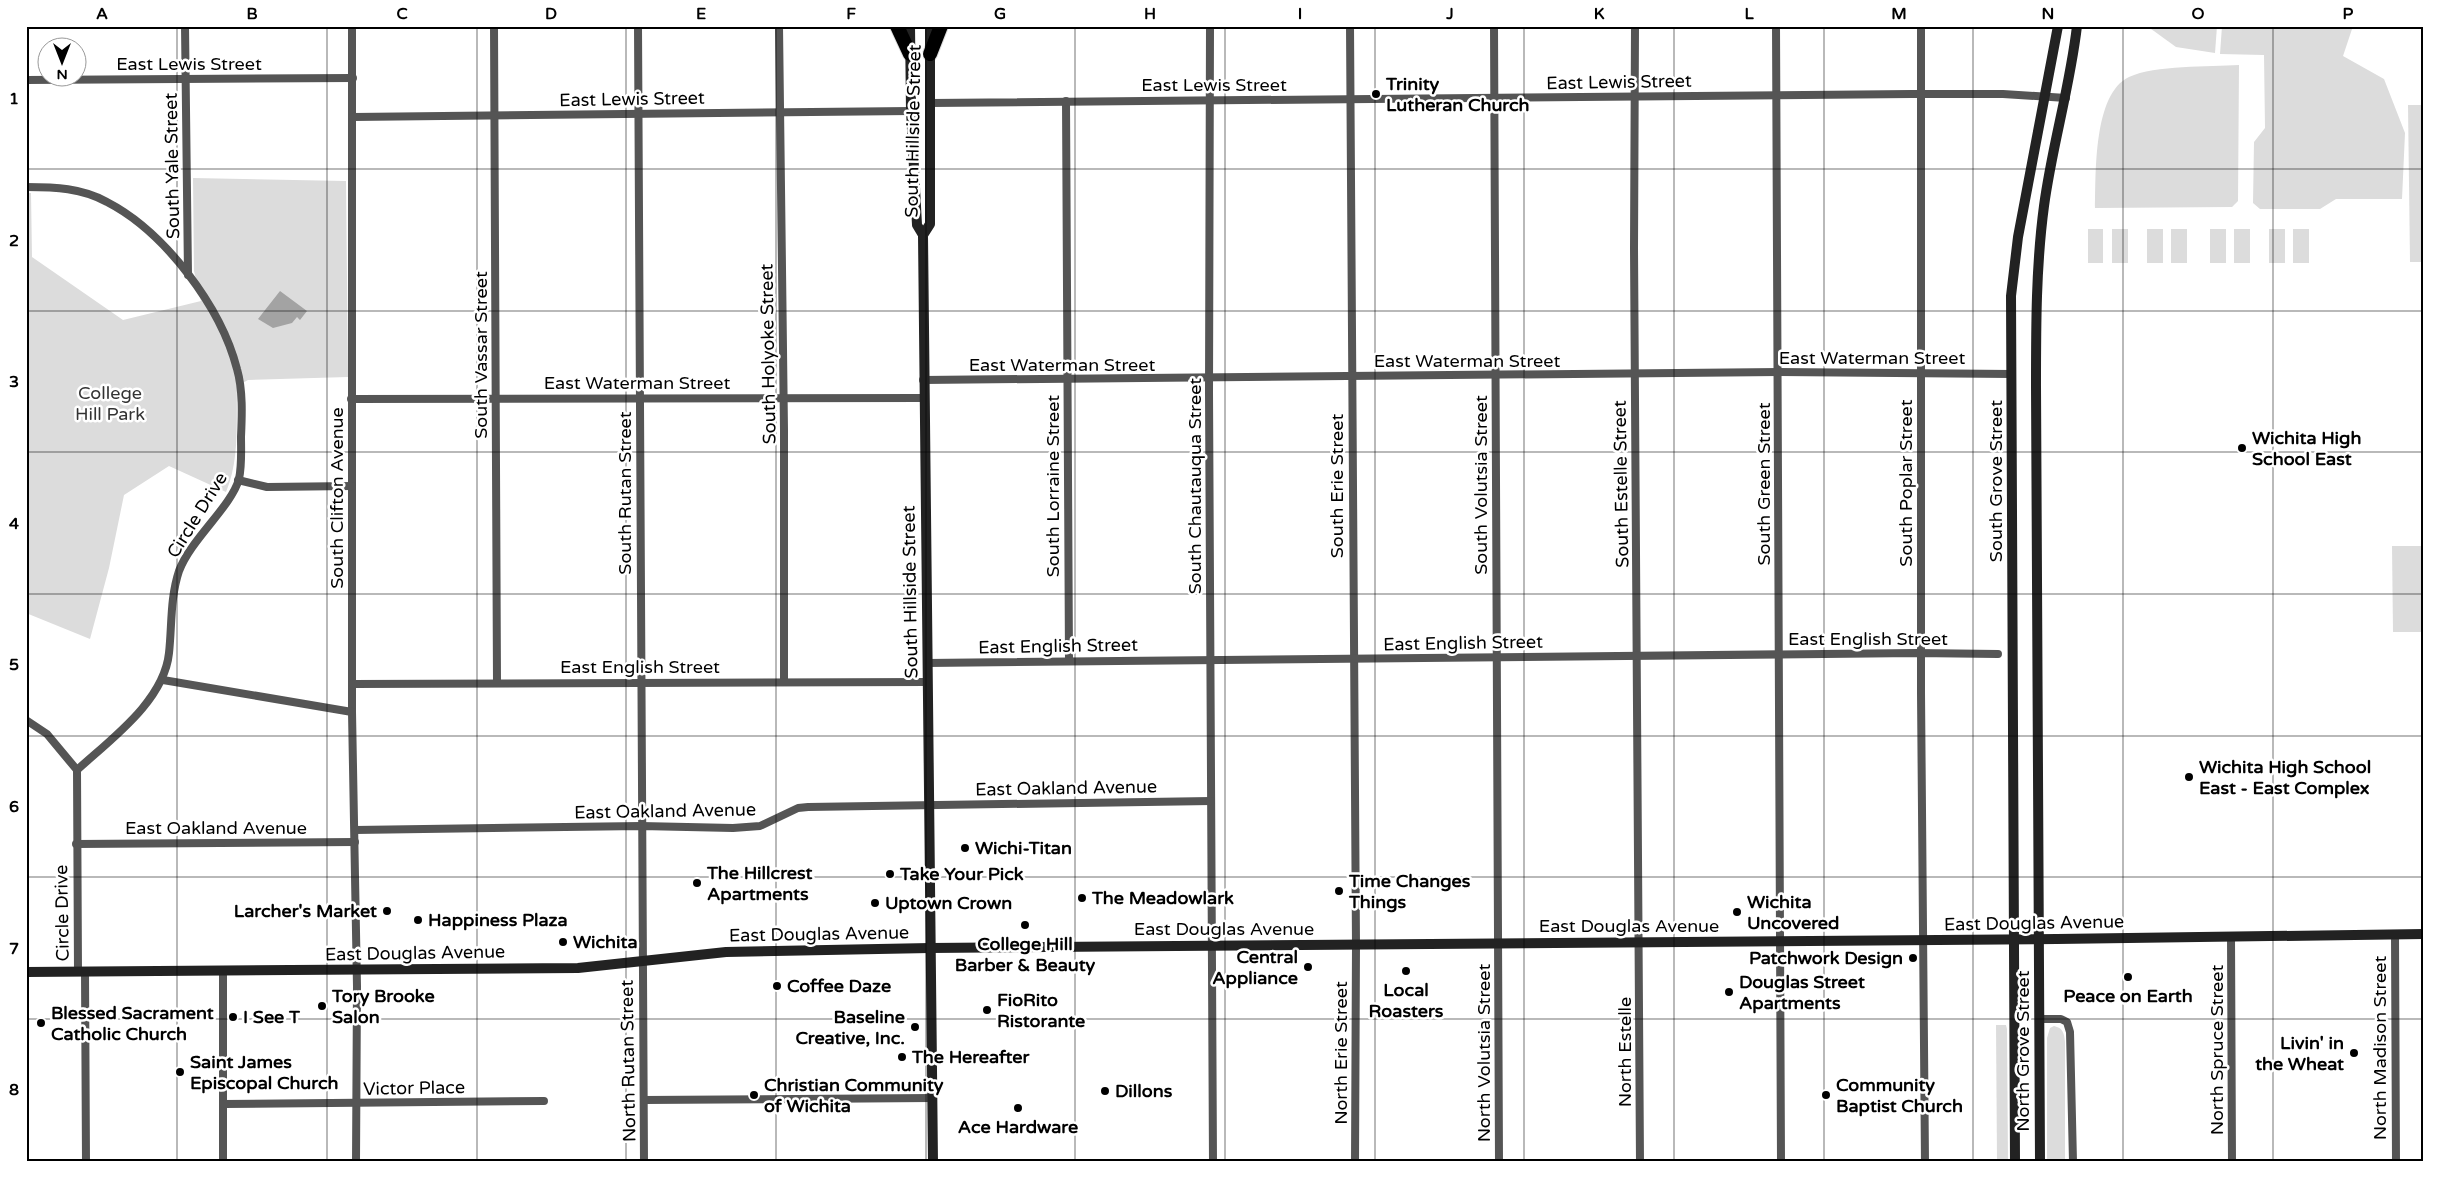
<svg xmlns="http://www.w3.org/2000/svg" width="2450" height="1188" viewBox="0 0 2450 1188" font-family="'Varela Round',sans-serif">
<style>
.green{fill:#dcdcdc}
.water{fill:#a3a3a3}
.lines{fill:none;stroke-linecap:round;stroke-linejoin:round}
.highway-casing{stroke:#dbdbdb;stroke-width:16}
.street{stroke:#555;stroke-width:8}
.secondary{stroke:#222;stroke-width:10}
.highway{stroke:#000;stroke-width:14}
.grid{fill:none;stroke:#000;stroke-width:1;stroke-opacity:0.55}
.poi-dot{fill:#000;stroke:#fff;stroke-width:2}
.labels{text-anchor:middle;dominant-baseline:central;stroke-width:5;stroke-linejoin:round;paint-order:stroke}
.street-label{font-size:18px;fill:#000;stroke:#fff}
.poi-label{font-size:18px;font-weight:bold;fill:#000;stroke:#fff;text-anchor:start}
.park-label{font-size:18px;fill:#333;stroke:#fff}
.neatline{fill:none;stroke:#000;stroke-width:2}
.grid-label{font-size:16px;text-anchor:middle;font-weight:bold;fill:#000}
</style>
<rect width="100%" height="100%" fill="#fff"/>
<g class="green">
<polygon points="2147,26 2217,26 2215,53 2176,47"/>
<polygon points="2222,26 2353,26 2343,56 2384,79 2405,133 2402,199 2336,199 2320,209 2260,209 2253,203 2254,142 2265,128 2264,55 2220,54"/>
<path d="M2239 65 2238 201 2232 207 2095 208C2096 174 2093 94 2129 77 2155 65 2209 67 2239 65Z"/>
<polygon points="2408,105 2424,105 2424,262 2410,262"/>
<path d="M193 178 346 181 348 377 248 380 237 386C236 421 240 459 226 492L169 466 124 495 109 568 90 639 26 613V193H31L32 257 123 320 201 301 194 271Z"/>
<rect x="2088" y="229" width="15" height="34"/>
<rect x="2112" y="229" width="16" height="34"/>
<rect x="2147" y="229" width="16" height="34"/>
<rect x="2171" y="229" width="16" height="34"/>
<rect x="2210" y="229" width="16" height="34"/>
<rect x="2234" y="229" width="16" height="34"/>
<rect x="2269" y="229" width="16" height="34"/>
<rect x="2293" y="229" width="16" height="34"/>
<polygon points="2392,546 2424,546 2424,632 2393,632"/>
<polygon points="1996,1025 2006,1025 2007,1029 2008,1162 1997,1162"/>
<path d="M2054 1026C2063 1028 2064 1033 2065 1042V1162H2047V1038L2050 1028Z"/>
</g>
<polygon class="water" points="280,291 307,311 300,320 297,317 292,323 273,328 258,319"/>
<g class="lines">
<g class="highway-casing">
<g id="highway">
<polyline points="897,26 910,54"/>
<polyline points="930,54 941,26"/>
</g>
</g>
<g class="street">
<polyline points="185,26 188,275"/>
<polyline points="352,26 352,712 357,986 356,1162"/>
<polyline points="494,26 497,683"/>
<polyline points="638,26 644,1162"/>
<polyline points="779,26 784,430 784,682"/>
<polyline points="1210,26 1209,392 1213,1162"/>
<polyline points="1350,26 1356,945 1355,1162"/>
<polyline points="1494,26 1499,1162"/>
<polyline points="1635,26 1634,248 1640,1162"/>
<polyline points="1776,26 1781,1162"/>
<polyline points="1921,26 1921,693 1925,1162"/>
<polyline points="26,80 353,78"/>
<polyline points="1066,101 1069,661"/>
<polyline points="931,103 1911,94 2003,94 2066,98"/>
<polyline points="353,117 911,111"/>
<path d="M26 187C55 187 82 188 107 202 165 232 221 307 237 369 243 390 242 415 241 437 241 451 242 465 239 479 231 507 191 539 179 571 170 598 172 626 169 653 164 701 111 739 77 770L78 972"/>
<polyline points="923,380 1779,372 2011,374"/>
<polyline points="351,399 923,398"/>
<polyline points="238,480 267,487 352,486"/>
<polyline points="927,663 1916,653 1998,654"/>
<polyline points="163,680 352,712"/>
<polyline points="353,684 927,682"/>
<polyline points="26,720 47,734 77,770"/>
<polyline points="355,830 641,826 733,828 760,826 798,808 808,807 1211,801"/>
<polyline points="76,844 355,842"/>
<polyline points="2395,935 2396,1162"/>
<polyline points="2231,937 2232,1162"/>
<polyline points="223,971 223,1162"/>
<polyline points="85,972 86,1162"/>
<polyline points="2039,1019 2061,1019 2067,1022 2070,1032 2073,1162"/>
<polyline points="644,1100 932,1098"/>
<polyline points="224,1104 544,1101"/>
</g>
<g class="secondary">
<polyline points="910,26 911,111 917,225 923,235 933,1162"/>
<polyline points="923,235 930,224 930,26"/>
<polyline points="26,972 578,968 726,952 930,948 2057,939 2424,934"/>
<polyline points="2015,1162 2011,296 2018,237 2058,26"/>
<path d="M2040 1162 2036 386C2036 326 2036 266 2044 206 2052 146 2070 87 2077 26"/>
</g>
<use href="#highway" class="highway"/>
</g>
<path class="grid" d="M177 26V1162M327 26V1162M477 26V1162M626 26V1162M776 26V1162M926 26V1162M1075 26V1162M1225 26V1162M1375 26V1162M1524 26V1162M1674 26V1162M1824 26V1162M1973 26V1162M2123 26V1162M2273 26V1162M26 169H2424M26 311H2424M26 452H2424M26 594H2424M26 736H2424M26 877H2424M26 1019H2424"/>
<g class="poi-dot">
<circle cx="1376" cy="94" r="5"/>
<circle cx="2242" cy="448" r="5"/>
<circle cx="2189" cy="777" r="5"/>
<circle cx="965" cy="848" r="5"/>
<circle cx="890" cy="874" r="5"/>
<circle cx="697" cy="883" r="5"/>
<circle cx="1339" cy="891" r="5"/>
<circle cx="1082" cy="898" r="5"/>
<circle cx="875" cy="903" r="5"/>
<circle cx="387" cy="911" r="5"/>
<circle cx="1737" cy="912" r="5"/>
<circle cx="418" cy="920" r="5"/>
<circle cx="1025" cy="925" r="5"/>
<circle cx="563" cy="942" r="5"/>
<circle cx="1913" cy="958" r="5"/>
<circle cx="1308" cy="967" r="5"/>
<circle cx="1406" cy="971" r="5"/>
<circle cx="2128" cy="977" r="5"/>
<circle cx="777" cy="986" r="5"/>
<circle cx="1729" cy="992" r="5"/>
<circle cx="322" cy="1006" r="5"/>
<circle cx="987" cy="1010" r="5"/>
<circle cx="233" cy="1017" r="5"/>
<circle cx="41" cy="1023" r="5"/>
<circle cx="915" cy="1027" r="5"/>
<circle cx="2354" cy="1053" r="5"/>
<circle cx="902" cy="1057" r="5"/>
<circle cx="180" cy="1072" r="5"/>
<circle cx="1105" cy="1091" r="5"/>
<circle cx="754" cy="1095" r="5"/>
<circle cx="1826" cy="1095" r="5"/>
<circle cx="1018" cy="1108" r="5"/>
</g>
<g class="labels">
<g class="street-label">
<text x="189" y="64">East Lewis Street</text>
<text transform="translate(1619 82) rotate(-1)">East Lewis Street</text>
<text x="1214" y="85">East Lewis Street</text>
<text transform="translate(632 99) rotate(-1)">East Lewis Street</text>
<text transform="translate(913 131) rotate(-89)">South Hillside Street</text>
<text transform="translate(172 166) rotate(-91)">South Yale Street</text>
<text transform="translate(768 354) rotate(-91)">South Holyoke Street</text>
<text transform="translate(481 355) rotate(-90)">South Vassar Street</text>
<text x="1872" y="358">East Waterman Street</text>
<text x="1467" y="361">East Waterman Street</text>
<text x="1062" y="365">East Waterman Street</text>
<text x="637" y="383">East Waterman Street</text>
<text transform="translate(1996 481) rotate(-90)">South Grove Street</text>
<text transform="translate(1906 483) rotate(-90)">South Poplar Street</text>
<text transform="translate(1621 484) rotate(-91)">South Estelle Street</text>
<text transform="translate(1764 484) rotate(-90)">South Green Street</text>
<text transform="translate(1481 485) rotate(-90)">South Volutsia Street</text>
<text transform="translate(1053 486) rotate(-90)">South Lorraine Street</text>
<text transform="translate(1195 486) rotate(-90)">South Chautauqua Street</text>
<text transform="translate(1337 486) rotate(-90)">South Erie Street</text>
<text transform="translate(625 493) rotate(-90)">South Rutan Street</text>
<text transform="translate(337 498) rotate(-90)">South Clifton Avenue</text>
<text transform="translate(197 515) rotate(-58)">Circle Drive</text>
<text transform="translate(910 592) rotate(-91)">South Hillside Street</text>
<text x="1868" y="639">East English Street</text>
<text transform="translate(1463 643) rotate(-1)">East English Street</text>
<text transform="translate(1058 646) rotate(-1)">East English Street</text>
<text x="640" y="667">East English Street</text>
<text transform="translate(1066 788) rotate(-1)">East Oakland Avenue</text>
<text transform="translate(665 811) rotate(-1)">East Oakland Avenue</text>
<text x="216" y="828">East Oakland Avenue</text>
<text transform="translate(62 913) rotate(-91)">Circle Drive</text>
<text transform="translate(2034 923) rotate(-1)">East Douglas Avenue</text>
<text x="1629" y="926">East Douglas Avenue</text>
<text x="1224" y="929">East Douglas Avenue</text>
<text transform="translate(819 934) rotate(-1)">East Douglas Avenue</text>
<text transform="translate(415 953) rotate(-1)">East Douglas Avenue</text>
<text transform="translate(2380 1048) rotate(-90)">North Madison Street</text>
<text transform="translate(2217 1050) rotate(-90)">North Spruce Street</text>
<text transform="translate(2023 1051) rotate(-90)">North Grove Street</text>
<text transform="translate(1625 1052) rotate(-90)">North Estelle</text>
<text transform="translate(1341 1053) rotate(-90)">North Erie Street</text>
<text transform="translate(1484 1053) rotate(-90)">North Volutsia Street</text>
<text transform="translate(628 1061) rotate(-91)">North Rutan Street</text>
<text transform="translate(414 1088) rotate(-1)">Victor Place</text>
</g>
<g class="poi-label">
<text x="1386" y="84">Trinity<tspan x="1386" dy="21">Lutheran Church</tspan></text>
<text x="2252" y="438">Wichita High<tspan x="2252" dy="21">School East</tspan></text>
<text x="2199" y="767">Wichita High School<tspan x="2199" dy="21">East - East Complex</tspan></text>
<text x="975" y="848">Wichi-Titan</text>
<text x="707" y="873">The Hillcrest<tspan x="707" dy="21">Apartments</tspan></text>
<text x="900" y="874">Take Your Pick</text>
<text x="1349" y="881">Time Changes<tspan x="1349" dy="21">Things</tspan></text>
<text x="1092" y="898">The Meadowlark</text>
<text x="1747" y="902">Wichita<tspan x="1747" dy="21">Uncovered</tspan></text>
<text x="885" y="903">Uptown Crown</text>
<text x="377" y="911" text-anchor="end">Larcher's Market</text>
<text x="428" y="920">Happiness Plaza</text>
<text x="573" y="942">Wichita</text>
<text x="1025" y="944" text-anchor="middle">College Hill<tspan x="1025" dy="21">Barber &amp; Beauty</tspan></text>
<text x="1298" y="957" text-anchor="end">Central<tspan x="1298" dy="21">Appliance</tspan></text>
<text x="1903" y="958" text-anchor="end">Patchwork Design</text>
<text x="1739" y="982">Douglas Street<tspan x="1739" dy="21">Apartments</tspan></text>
<text x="787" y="986">Coffee Daze</text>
<text x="1406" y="990" text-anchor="middle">Local<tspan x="1406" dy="21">Roasters</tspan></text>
<text x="332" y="996">Tory Brooke<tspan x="332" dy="21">Salon</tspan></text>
<text x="2128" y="996" text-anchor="middle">Peace on Earth</text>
<text x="997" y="1000">FioRito<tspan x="997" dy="21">Ristorante</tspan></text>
<text x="51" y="1013">Blessed Sacrament<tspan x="51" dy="21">Catholic Church</tspan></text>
<text x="243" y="1017">I See T</text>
<text x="905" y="1017" text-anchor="end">Baseline<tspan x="905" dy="21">Creative, Inc.</tspan></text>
<text x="2344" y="1043" text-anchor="end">Livin' in<tspan x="2344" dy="21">the Wheat</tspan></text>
<text x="912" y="1057">The Hereafter</text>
<text x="190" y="1062">Saint James<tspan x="190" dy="21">Episcopal Church</tspan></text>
<text x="764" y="1085">Christian Community<tspan x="764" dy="21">of Wichita</tspan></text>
<text x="1836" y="1085">Community<tspan x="1836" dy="21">Baptist Church</tspan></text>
<text x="1115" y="1091">Dillons</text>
<text x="1018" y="1127" text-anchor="middle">Ace Hardware</text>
</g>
<g class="park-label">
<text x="110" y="393">College<tspan x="110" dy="21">Hill Park</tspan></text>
</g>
</g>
<rect width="2450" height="1188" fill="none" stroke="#ffffff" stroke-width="55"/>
<g transform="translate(62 62) rotate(180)"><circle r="24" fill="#ffffff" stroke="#999999"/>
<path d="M0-4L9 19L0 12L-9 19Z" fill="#000000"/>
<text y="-8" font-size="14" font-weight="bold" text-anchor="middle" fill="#000000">N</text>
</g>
<rect x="28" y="28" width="2394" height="1132" class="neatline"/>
<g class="grid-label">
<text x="102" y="19">A</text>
<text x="252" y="19">B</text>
<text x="402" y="19">C</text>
<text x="551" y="19">D</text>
<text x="701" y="19">E</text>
<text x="851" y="19">F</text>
<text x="1000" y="19">G</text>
<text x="1150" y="19">H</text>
<text x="1300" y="19">I</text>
<text x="1450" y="19">J</text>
<text x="1599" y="19">K</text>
<text x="1749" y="19">L</text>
<text x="1899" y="19">M</text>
<text x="2048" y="19">N</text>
<text x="2198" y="19">O</text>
<text x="2348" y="19">P</text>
<text x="14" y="104">1</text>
<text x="14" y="246">2</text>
<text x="14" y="387">3</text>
<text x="14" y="529">4</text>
<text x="14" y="670">5</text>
<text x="14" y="812">6</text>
<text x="14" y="954">7</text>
<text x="14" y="1095">8</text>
</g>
</svg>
